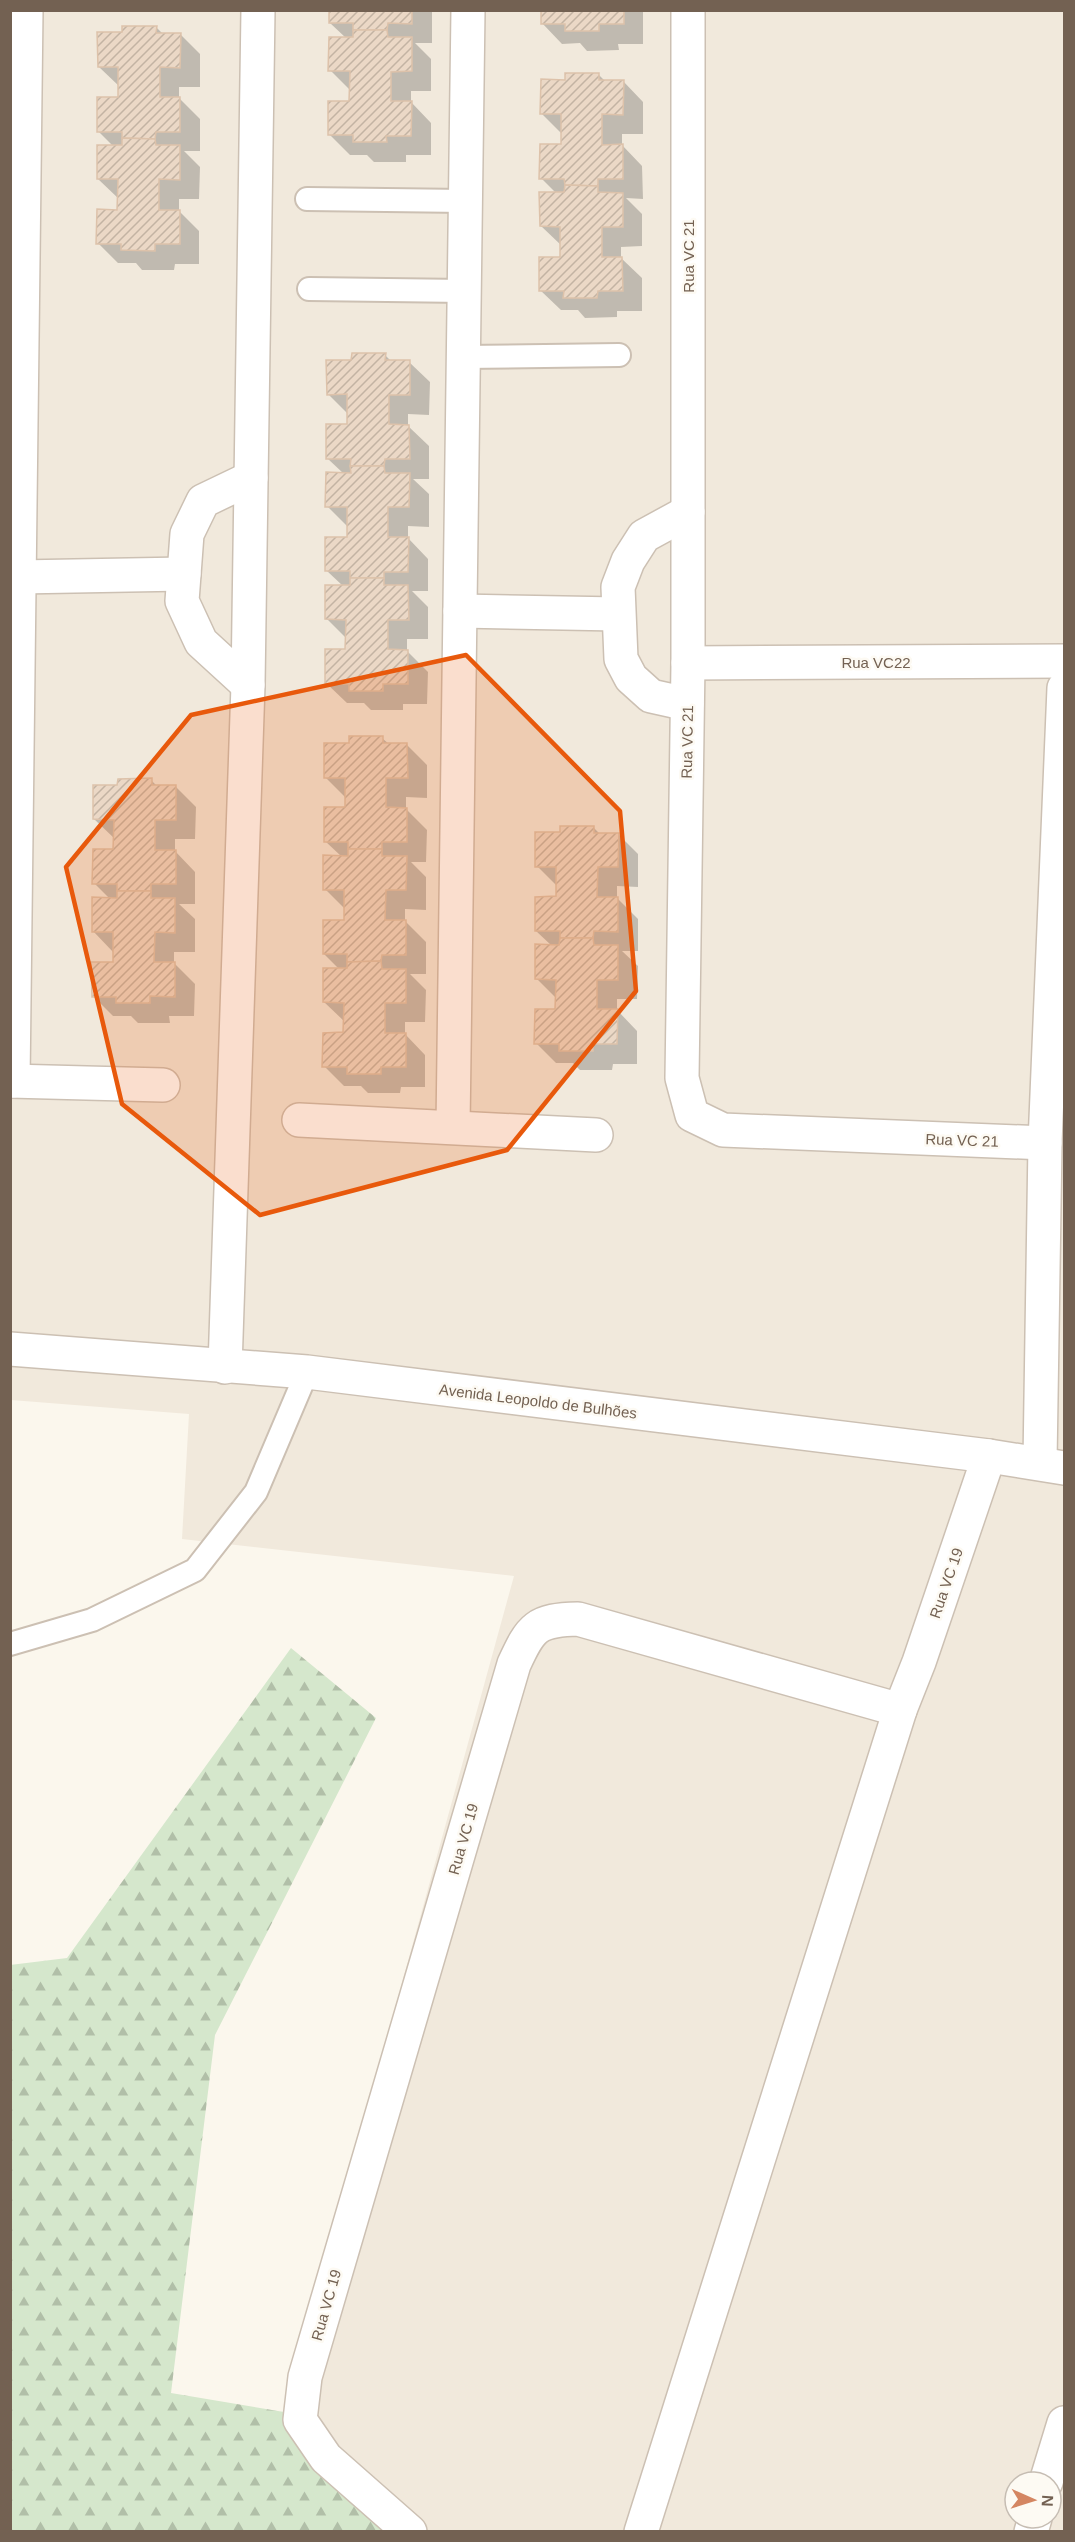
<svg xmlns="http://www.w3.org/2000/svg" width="1075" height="2542" viewBox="0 0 1075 2542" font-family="Helvetica,sans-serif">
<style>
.residential{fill:#f1e9dc;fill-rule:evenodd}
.forest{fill:url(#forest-firs)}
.shadow{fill:#0003}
.building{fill:url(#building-hatch);stroke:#ddc2aa;stroke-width:1.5}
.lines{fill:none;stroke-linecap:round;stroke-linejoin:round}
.service-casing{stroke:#ccc0b3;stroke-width:26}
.minor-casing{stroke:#ccc0b3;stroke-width:36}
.service{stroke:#fff;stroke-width:22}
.minor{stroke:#fff;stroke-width:33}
.marked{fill:#e8590c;fill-opacity:0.2;stroke:#e8590c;stroke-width:4.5;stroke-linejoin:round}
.labels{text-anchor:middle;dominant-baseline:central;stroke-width:5;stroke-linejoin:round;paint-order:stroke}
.street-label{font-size:15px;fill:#736152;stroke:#fdfaf3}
</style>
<defs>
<pattern id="forest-firs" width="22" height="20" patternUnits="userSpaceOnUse" patternTransform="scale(1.5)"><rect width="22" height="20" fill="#d5e7cc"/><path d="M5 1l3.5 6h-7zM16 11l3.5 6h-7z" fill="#b1bfa8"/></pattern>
<pattern id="building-hatch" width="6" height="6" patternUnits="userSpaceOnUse" patternTransform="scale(1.5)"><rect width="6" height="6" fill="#ebd8c6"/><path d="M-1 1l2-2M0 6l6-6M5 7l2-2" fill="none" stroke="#c3b3a3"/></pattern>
</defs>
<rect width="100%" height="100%" fill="#fbf7ed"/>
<path class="residential" d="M10 11H1064V2531H413L284 2412 514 1576 182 1539 189 1414 11 1400ZM1015 2482H1051V2518H1015Z"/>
<polygon class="forest" points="291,1648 376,1718 215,2035 171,2393 284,2412 413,2531 11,2531 10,1965 67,1958"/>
<g class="shadow">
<polygon points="330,10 432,10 432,43 415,43 431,59 431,91 411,91 411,102 431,123 431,155 406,155 406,162 374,162 367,155 350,155 330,135 351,103 350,90 330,70 346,38 330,23"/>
<polygon points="542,10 643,10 643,44 618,44 619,50 587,51 580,43 562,44 542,23"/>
<polygon points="156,27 163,34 180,34 200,54 200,87 179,87 179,98 200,119 200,151 184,151 200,167 199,199 179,199 179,211 199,231 199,264 175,264 174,270 142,270 136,263 118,263 98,243 119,211 119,199 98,179 114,147 98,131 120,98 120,87 99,67 124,34"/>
<polygon points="599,75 605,81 623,81 643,102 643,134 622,134 622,145 642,166 643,199 626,198 642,214 642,246 621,247 621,258 642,278 642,311 617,311 617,317 585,318 578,310 561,310 540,290 562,258 562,246 541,226 557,194 541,178 562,146 562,134 542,114 566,82"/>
<polygon points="385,355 392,362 409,362 430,382 429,415 408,414 408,426 429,446 429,479 413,479 429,494 429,527 408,526 408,538 428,559 428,591 412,591 428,607 428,639 407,639 407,651 428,672 427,704 403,704 403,710 371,710 364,703 347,703 326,683 347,651 347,639 326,618 343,586 327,571 348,539 347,526 327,506 344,474 327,458 349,426 349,415 328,394 353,361"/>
<polygon points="382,738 390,745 407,745 427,765 427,798 406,797 406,809 427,830 426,862 411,862 426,877 426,910 405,909 405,921 426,942 426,974 410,974 426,990 425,1022 405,1022 405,1034 425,1055 425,1087 401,1087 400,1093 368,1093 361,1086 344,1086 324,1066 345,1034 345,1022 324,1002 340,970 324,954 345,922 346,910 325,889 342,857 325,841 346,809 346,798 325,777 351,744"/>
<polygon points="151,780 158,787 176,787 196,807 195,839 175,839 175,851 195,872 195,904 179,904 195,919 195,952 174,952 174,963 195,984 194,1016 169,1016 170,1023 138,1023 131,1016 113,1016 93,996 114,964 113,952 93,931 110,899 94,883 115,851 115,839 94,819 119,786"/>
<polygon points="594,828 600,834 618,834 638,854 638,887 617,886 617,898 638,919 638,951 622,951 638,966 637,999 617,999 617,1010 637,1031 637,1064 613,1064 612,1070 580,1070 573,1063 556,1063 536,1043 557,1011 557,999 536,978 552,946 536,931 558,898 558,887 537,866 561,834"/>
</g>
<g class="building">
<polygon points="329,10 412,10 412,24 388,23 387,30 353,30 353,23 329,23"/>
<polygon points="541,10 624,10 624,24 599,24 599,31 565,31 565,24 541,24"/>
<polygon points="122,26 157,26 156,33 181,33 180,68 160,67 160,97 180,97 180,132 156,132 155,139 122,138 122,132 97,132 97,97 118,97 118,67 98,67 97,32 122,32"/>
<polygon points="353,30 387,30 388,37 412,37 412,71 391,72 391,101 412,101 411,136 386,136 387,142 353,142 353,135 328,135 328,101 349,101 350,71 328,71 329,37 353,37"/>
<polygon points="565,73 599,73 599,80 624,80 623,115 602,114 602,145 623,144 623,179 598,179 598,186 565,185 564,179 539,179 540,144 561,144 561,114 540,114 541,79 565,80"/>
<polygon points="122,138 155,139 156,145 180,145 180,180 159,179 159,210 180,210 180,244 155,244 155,251 121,250 121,244 96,244 97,209 117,210 118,179 97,179 97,145 122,145"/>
<polygon points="565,185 598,186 598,192 623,193 623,227 602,227 602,257 622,257 623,291 598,291 597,298 563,298 564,291 539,291 539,257 560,257 560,227 540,226 539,192 564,192"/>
<polygon points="352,353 386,353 385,360 410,360 410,395 389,395 389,424 409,425 410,459 385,459 384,466 350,466 351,459 326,459 326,424 347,424 347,394 327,395 326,360 351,360"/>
<polygon points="350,466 384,466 385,473 410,473 409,507 388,507 388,537 409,537 408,572 384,572 384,578 350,578 350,571 325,571 325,537 347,537 347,507 325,507 326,472 351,473"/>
<polygon points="350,578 384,578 384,585 408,585 409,620 388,620 388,649 408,650 408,684 383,684 383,691 349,691 349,684 325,684 325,649 345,649 346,620 325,619 325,585 350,585"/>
<polygon points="349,736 383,736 383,743 407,743 408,778 386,778 386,807 407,808 407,842 382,842 382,849 348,849 348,842 324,842 324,807 345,807 345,778 324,778 324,743 349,743"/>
<polygon points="152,778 152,785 176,785 176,820 155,820 155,850 176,850 176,884 151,884 151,891 117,891 117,884 92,884 93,849 113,849 114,820 93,819 93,785 117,785 118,779"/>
<polygon points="560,826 594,826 594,833 619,833 618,867 598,867 597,897 618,897 618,932 594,931 593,938 560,938 560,931 535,931 535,897 556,896 556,867 535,867 535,832 560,832"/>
<polygon points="348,849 382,849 382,856 407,856 406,890 386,890 385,920 406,920 406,955 382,955 381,961 347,962 347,954 323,954 323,920 344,920 344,890 323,890 323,855 348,856"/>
<polygon points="117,891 151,891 151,898 175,898 175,933 155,932 154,962 175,962 175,997 150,996 150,1003 116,1003 116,997 92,997 91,962 113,962 113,932 92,932 92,897 117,898"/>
<polygon points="560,938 593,938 594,945 618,945 618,980 597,980 597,1009 618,1009 617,1044 593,1044 593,1051 559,1051 559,1044 534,1044 535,1009 555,1009 556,980 535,979 535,944 559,945"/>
<polygon points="381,961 382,969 406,969 406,1003 385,1003 385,1033 406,1033 406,1067 381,1067 381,1074 347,1074 347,1067 322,1067 323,1033 343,1032 344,1003 323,1002 323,968 347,968 347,962"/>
</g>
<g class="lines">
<g class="service-casing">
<g id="service">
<polyline points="307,199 465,201"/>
<polyline points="309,289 465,291"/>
<polyline points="463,357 619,355"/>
<polyline points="10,1644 92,1620 195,1570 256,1492 307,1372"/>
</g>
</g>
<g class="minor-casing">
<g id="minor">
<polyline points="688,10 688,663 682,1078 692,1115 723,1130 1045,1143"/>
<polyline points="19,577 184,574"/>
<polyline points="460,611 618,614"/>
<polyline points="688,663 1064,661"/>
<polyline points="248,685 201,642 182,601 187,534 203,501 251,478"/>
<polyline points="687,704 651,696 631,678 621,659 618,587 628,561 644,536 688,512"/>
<polyline points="10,1081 163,1085"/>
<polyline points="13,1081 26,10"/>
<polyline points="299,1120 596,1135"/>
<polyline points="453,1127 468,10"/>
<polyline points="10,1349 307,1372 989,1456 1064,1468"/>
<polyline points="225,1367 248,685 258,10"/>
<polyline points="1040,1462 1045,1143 1064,688"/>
<polyline points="900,1710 919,1662 989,1456"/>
<polyline points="1046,2482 1064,2423"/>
<path d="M410 2532 326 2458 300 2420 305 2377 514 1664C531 1627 536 1620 578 1619L900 1710 641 2532"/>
<polyline points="1031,2532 1035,2518"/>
</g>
</g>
<use href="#service" class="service"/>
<use href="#minor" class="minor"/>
</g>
<path class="marked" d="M466 655 620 811 636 991 507 1150 260 1215 122 1104 66 867 191 715Z"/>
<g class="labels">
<g class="street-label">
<text transform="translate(688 256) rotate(-90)">Rua VC 21</text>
<text x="876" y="662">Rua VC22</text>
<text transform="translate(687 742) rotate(-89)">Rua VC 21</text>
<text transform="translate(962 1140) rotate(2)">Rua VC 21</text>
<text transform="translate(538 1401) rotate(7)">Avenida Leopoldo de Bulhões</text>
<text transform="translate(946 1583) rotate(-71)">Rua VC 19</text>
<text transform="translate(463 1839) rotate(-74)">Rua VC 19</text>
<text transform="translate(326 2305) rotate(-74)">Rua VC 19</text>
</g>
</g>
<rect width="1075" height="2542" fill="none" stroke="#736152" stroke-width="24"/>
<g transform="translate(1033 2500) rotate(93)"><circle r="28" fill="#fdfaf3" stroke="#c6bdb3" stroke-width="1.5"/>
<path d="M0-4.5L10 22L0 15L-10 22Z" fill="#d48662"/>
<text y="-9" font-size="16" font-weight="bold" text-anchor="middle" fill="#736152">N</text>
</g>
</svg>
